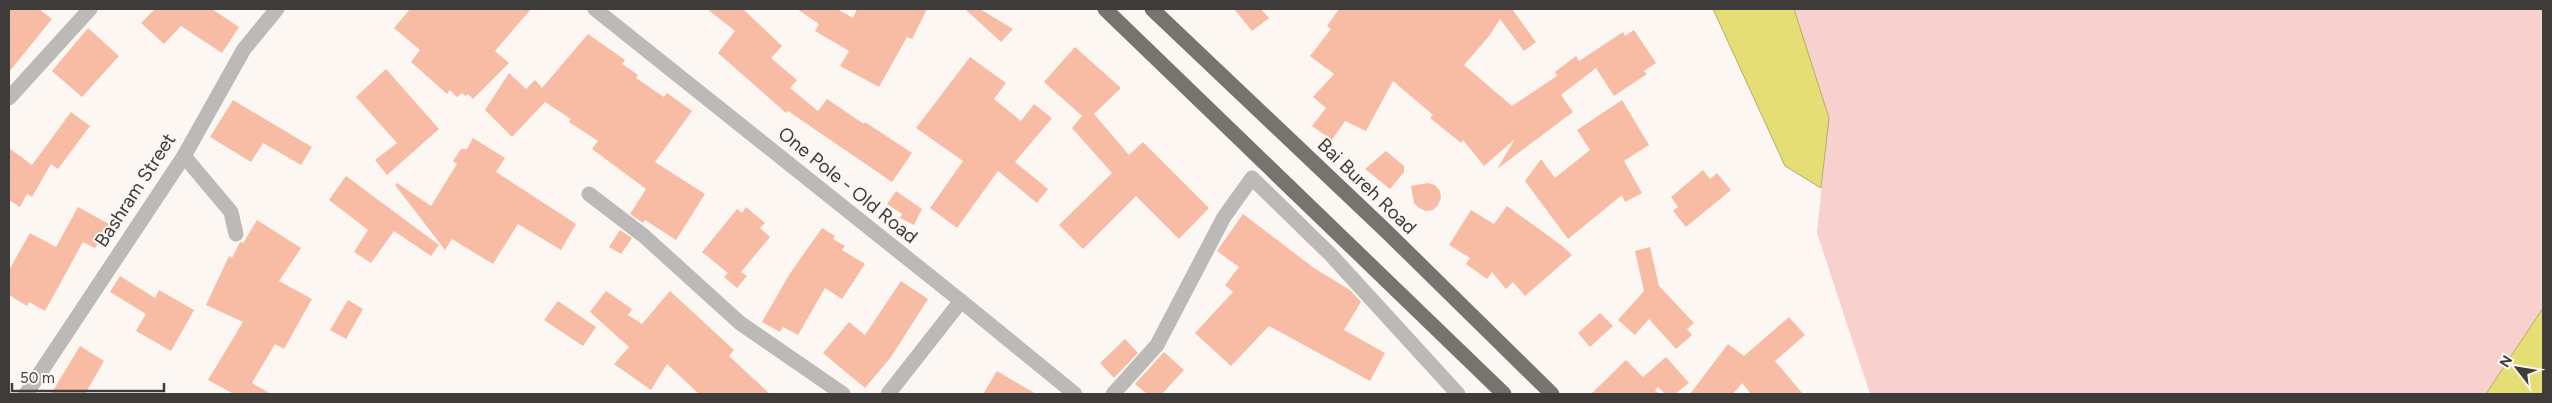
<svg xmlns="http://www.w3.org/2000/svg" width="2552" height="403" viewBox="0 0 2552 403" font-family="Figtree,sans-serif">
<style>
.green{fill:#f8d1cf}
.water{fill:#e5de75;stroke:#b3ad64}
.building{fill:#f8bca5}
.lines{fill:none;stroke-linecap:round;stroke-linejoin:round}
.minor{stroke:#bbbab8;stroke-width:15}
.highway{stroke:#76746f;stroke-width:15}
.labels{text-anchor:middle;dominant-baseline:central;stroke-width:4;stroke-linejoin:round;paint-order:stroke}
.street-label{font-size:19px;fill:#3e3c3b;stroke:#fcf7f3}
</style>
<rect width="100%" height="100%" fill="#fcf7f3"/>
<polygon class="green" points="1794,9 2543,9 2543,308 2486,394 1870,394 1817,233 1829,118"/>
<g class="water">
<polygon points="1713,9 1794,9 1829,118 1821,188 1785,166"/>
<polygon points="2543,308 2543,394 2486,394"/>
</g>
<g class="building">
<polygon points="9,9 39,9 52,19 9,72"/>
<polygon points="155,9 212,9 239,27 222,53 181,26 164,44 141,23"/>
<polygon points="410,9 531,9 495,51 509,63 473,99 468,94 465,96 462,93 457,97 450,90 447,94 411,62 420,50 394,28"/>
<polygon points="707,9 743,9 782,46 771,58 797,80 790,88 818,111 827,99 864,124 865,122 912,153 892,182 788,111 786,113 718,53 735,31"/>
<polygon points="797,9 837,9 853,18 857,9 927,9 912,39 907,37 879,87 840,66 849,51 815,31 819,24"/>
<polygon points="965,9 980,9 1013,29 1001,42"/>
<polygon points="1234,9 1261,9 1269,18 1252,31"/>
<polygon points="1339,9 1512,9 1536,42 1524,51 1500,19 1490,35 1464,65 1512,106 1557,76 1555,72 1576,56 1579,61 1623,32 1625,36 1634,30 1656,63 1644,71 1647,74 1614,96 1596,68 1561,95 1573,112 1497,169 1515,139 1484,166 1463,140 1461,143 1430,118 1433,115 1393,81 1366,131 1345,121 1332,140 1312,126 1326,108 1313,97 1334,74 1310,56 1331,29 1327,26"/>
<polygon points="88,28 119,56 82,97 52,71"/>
<polygon points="588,34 625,60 622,64 638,75 636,78 664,97 667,93 692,111 655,162 705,194 676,240 645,220 643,223 630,214 646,189 592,149 598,141 569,122 571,119 545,102 512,137 485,110 509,73 526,89 535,80 542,88"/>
<polygon points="1075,47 1121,88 1094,114 1129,155 1143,142 1209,208 1179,239 1136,196 1083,249 1059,225 1112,173 1072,128 1082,116 1044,82"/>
<polygon points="970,57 1006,83 994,99 1021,121 1034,104 1052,118 1015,162 1048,189 1037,203 998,171 957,228 930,208 963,161 916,128"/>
<polygon points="386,69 439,129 387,175 375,160 397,143 356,97"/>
<polygon points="233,100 312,147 301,165 263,143 251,162 210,137"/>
<polygon points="1622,100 1649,145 1624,161 1642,193 1625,202 1622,195 1568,239 1525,181 1541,159 1555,178 1590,150 1577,130"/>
<polygon points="71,112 90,126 58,169 51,164 32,197 27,194 20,207 9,200 9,148 32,165"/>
<polygon points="473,138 505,158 496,172 576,224 561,250 518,224 493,264 452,239 445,250 395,185 397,183 431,206 457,164 453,161 461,149 467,149"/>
<polygon points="1386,151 1404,166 1404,172 1390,189 1365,169"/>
<polygon points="1703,170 1710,179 1717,173 1731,190 1686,227 1673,211 1678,207 1671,197"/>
<polygon points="346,176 439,245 431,256 394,231 371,263 354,252 368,230 329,200"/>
<polygon points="1428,183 1435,185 1440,191 1441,198 1438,205 1433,210 1426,211 1419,208 1414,203 1411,186"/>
<polygon points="896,191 922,209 914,225 900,218 902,214 887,204"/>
<polygon points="1507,206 1561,245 1572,255 1525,296 1513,282 1506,289 1492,272 1487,279 1466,264 1470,258 1449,245 1471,210 1494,224"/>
<polygon points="78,207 109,224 95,248 83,242 45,311 29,302 27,306 9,295 9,270 30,233 56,247"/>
<polygon points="746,207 765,223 760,228 770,237 741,272 747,276 737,288 724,277 728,273 702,252 737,209 742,213"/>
<polygon points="1243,214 1314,268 1350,290 1361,302 1344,330 1385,353 1370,381 1269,326 1231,366 1195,333 1233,292 1225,285 1239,267 1217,251"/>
<polygon points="257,220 301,248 279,281 312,299 284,349 275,344 252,383 271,394 234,394 208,380 243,322 206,305 229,256 232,258 240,242 243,243"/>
<polygon points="822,228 835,236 833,239 845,246 842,250 865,264 842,299 825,288 798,335 783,327 780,332 762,322 789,275"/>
<polygon points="620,230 632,238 621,254 609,247"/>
<polygon points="1650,247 1659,286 1694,323 1687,329 1692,335 1676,349 1649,319 1635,335 1618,320 1644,291 1635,251"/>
<polygon points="120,276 155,298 159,290 194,310 171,351 136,331 146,314 110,292"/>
<polygon points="901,281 928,299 891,357 865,388 823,353 849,322 865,335"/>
<polygon points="606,291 632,309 628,315 642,324 670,291 734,350 729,356 770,394 699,394 667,364 651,390 614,364 629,347 590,312"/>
<polygon points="348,300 363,309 346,339 330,330"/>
<polygon points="558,301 596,327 583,346 544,320"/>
<polygon points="1600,313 1613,326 1590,347 1578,333"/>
<polygon points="1789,317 1805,335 1775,361 1803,394 1751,394 1742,383 1733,394 1690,394 1728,344 1744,356"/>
<polygon points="1125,339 1138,353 1114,378 1100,363"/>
<polygon points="80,346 104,361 85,394 51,394"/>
<polygon points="1164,352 1184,370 1162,394 1147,394 1135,384"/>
<polygon points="1666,357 1689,383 1675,394 1665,394 1658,387 1655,390 1659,394 1591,394 1626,360 1643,377"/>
<polygon points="997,371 1036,394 983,394"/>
</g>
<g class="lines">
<g class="minor">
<polyline points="595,9 961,301 1075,394"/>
<polyline points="9,98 90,9"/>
<polyline points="184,156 231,212 236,234"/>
<polyline points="589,194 644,236 740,323 843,394"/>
<polyline points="26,394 184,156 244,49 277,9"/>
<polyline points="888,394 961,301"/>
<polyline points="1113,394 1157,345 1224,217 1252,178 1330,254 1458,394"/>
</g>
<g class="highway">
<polyline points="1105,9 1504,394"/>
<polyline points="1152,9 1386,231 1552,394"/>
</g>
</g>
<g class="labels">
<g class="street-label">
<text transform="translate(848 185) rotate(39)">One Pole - Old Road</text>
<text transform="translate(1367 186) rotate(44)">Bai Bureh Road</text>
<text transform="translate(135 190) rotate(-57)">Bashram Street</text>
</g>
</g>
<rect width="2552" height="403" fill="none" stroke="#3e3c3b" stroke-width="20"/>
<g transform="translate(2517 368) rotate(301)" stroke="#fcf7f3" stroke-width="4" paint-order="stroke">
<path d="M0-4L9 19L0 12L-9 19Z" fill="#3e3c3b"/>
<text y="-8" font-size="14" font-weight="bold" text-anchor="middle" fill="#3e3c3b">N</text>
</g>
<path d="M12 383v8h152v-8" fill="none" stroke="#3e3c3b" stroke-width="2.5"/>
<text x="20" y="383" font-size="15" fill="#3e3c3b" stroke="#fcf7f3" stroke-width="4" paint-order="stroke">50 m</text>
</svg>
